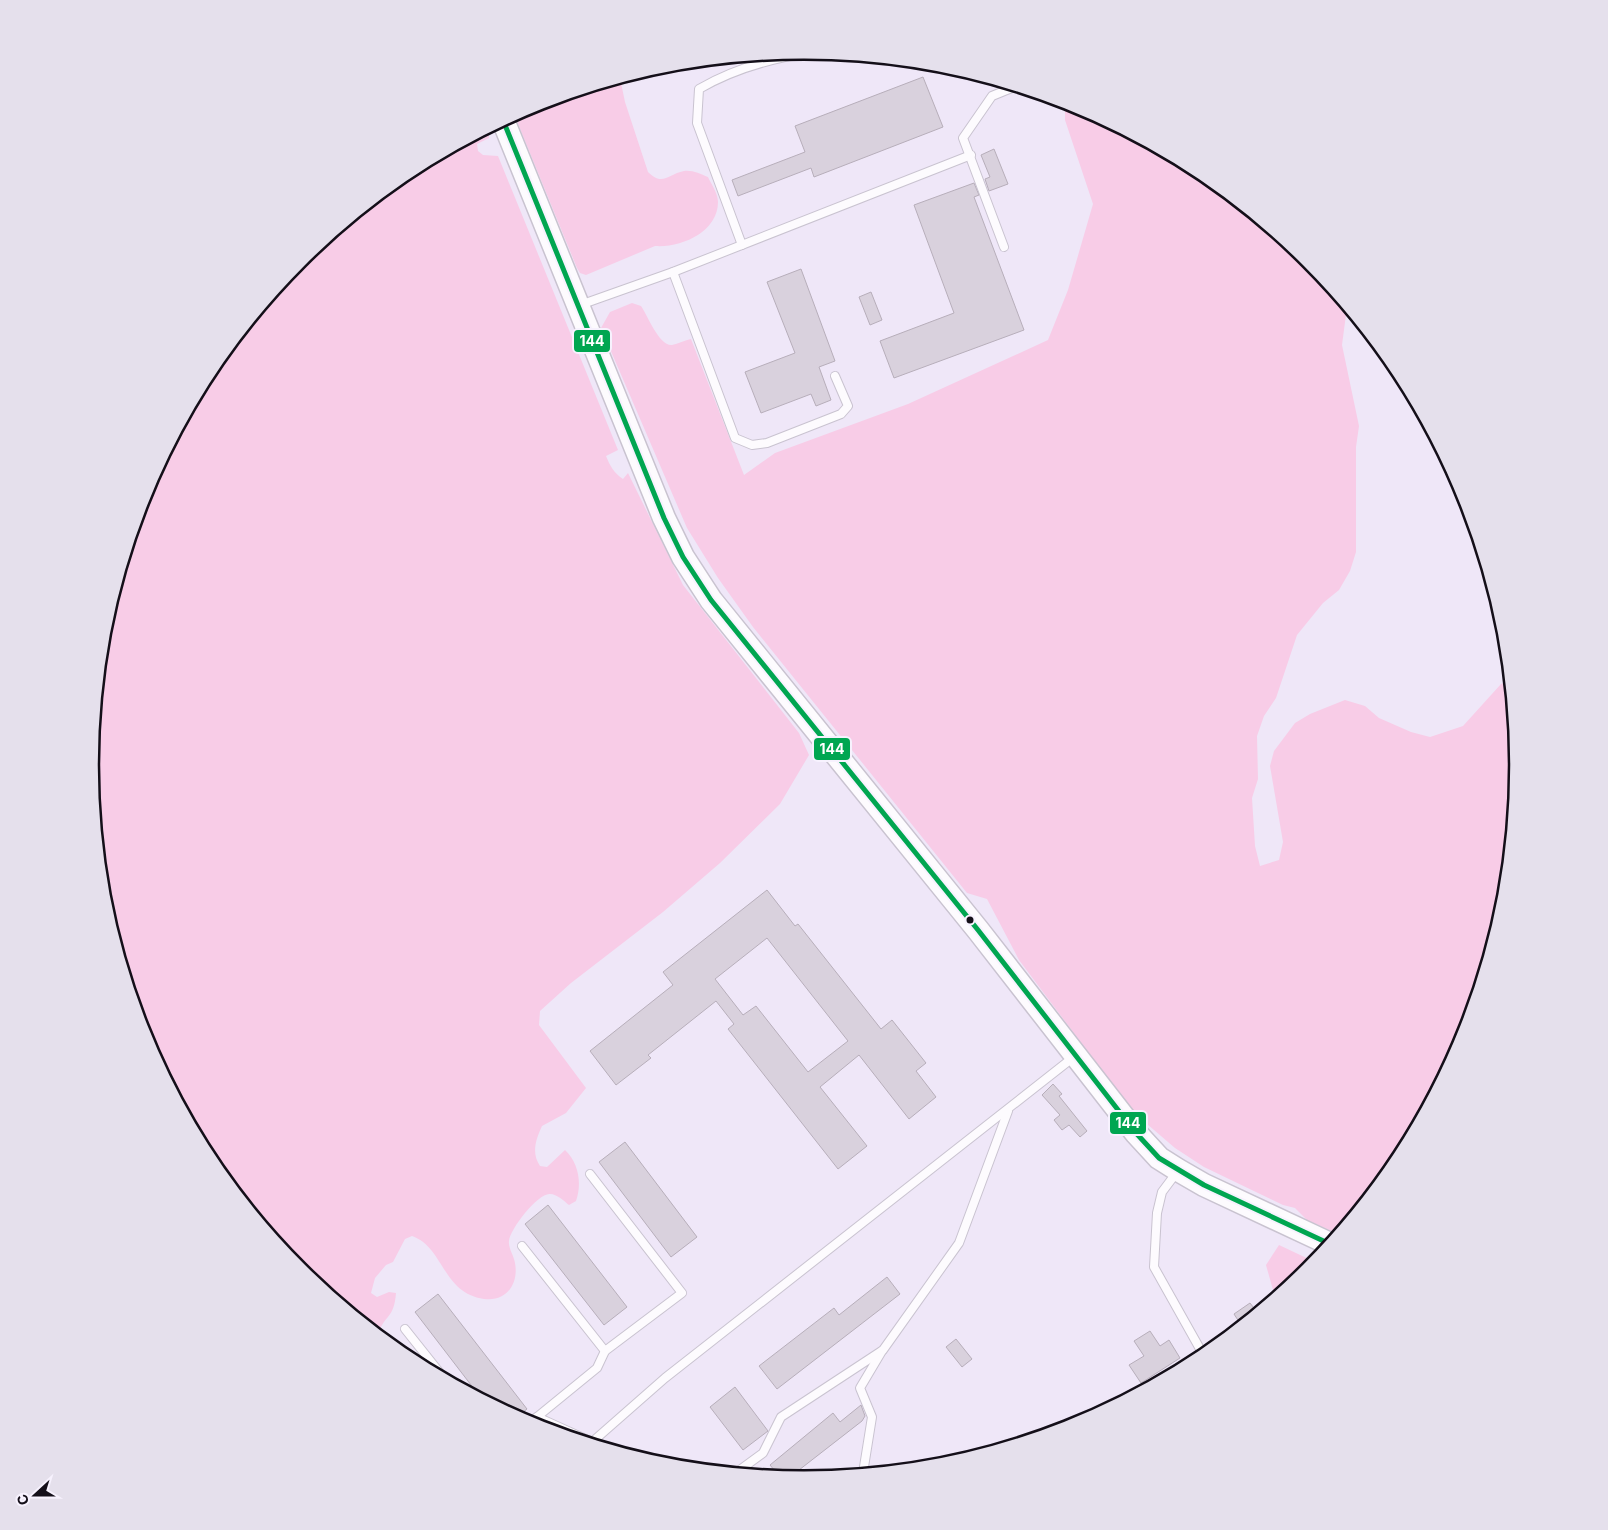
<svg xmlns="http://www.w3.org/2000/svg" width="1608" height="1530" viewBox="0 0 1608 1530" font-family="Inter,sans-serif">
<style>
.green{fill:#f8cce7}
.building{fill:#d9d1dd;stroke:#b7aeba;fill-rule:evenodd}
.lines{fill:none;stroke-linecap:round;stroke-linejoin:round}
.service-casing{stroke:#c9c3d0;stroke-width:10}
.secondary-casing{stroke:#c9c3d0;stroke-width:25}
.service{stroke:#fdfbfe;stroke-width:8}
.secondary{stroke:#fdfbfe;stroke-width:22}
.bus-1-casing{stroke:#f7f2fe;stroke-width:9}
.bus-1{stroke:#00a651;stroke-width:5}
.bus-dot{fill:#140f19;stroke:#f7f2fe;stroke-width:2}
.rim{fill:none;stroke:#140f19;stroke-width:2.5}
.line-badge{stroke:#f7f2fe;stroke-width:2}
.badge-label{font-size:14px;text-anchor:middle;font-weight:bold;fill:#fff}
</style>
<rect width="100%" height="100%" fill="#efe7f8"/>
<g class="green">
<path d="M620 78 625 102 648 172C663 187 668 174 684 171 693 170 700 174 708 177 711 184 718 193 718 202 718 232 681 248 655 246L586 275 580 273 577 268 514 114 531 105Z"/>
<path d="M1065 102 1077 106 1201 172 1309 261 1347 307 1342 345 1359 426 1356 447V552L1350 571 1339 590 1323 603 1297 635 1276 698 1264 716 1257 736 1258 779 1252 798 1255 846 1260 866 1279 860 1283 842 1270 766 1274 751 1295 723 1310 714 1345 700 1365 706 1379 718 1411 732 1430 737 1463 726 1501 684 1509 681 1518 765 1504 905 1463 1038 1397 1162 1338 1234 1307 1220 1295 1208 1283 1205 1204 1167 1175 1148 1133 1112 1019 960 987 899 967 893 753 627 718 578 687 528 601 328 610 312 632 303 641 306C648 316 659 346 672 345 678 344 685 340 691 339L744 475 775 453 908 404 1048 340 1068 290 1093 204 1065 120Z"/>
<path d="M489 128V138L477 144 478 151 483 155 498 156 618 450 606 456C610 466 614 473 623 479L628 473 683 585 799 733 809 755 780 804 720 863 663 912 571 983 540 1011 539 1025 586 1088 566 1113 542 1126C536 1139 531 1153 540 1166L547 1167 565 1150C579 1163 582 1184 576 1201L569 1205C564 1201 557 1194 550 1194 538 1193 510 1229 509 1241 508 1248 514 1256 515 1263 519 1284 506 1302 484 1299 442 1293 444 1247 412 1236L405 1239 393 1262 386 1265 375 1278 371 1293 377 1297 389 1292 396 1293C394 1319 385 1314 378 1334L299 1269 210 1161 144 1038 104 904 90 765 104 625 145 492 211 368 300 260 408 171Z"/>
<polygon points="1279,1245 1315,1262 1275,1297 1266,1265"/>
</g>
<g class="building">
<polygon points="923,77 943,127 814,177 811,168 738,196 732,180 805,152 795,126"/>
<polygon points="994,149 1008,184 989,191 985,179 990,177 981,155"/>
<polygon points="974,183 979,195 974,197 1024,330 894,378 880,341 954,313 914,205"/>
<polygon points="801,269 835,361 819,367 831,400 816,406 811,394 761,413 745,372 795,353 767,282"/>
<polygon points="871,292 882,320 870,325 859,297"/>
<path d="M767 890 795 926 798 924 881 1029 892 1020 926 1063 916 1071 936 1097 909 1119 859 1055 820 1087 867 1146 838 1169 728 1029 734 1024 716 1001 648 1055 651 1058 616 1085 590 1051 673 985 663 972ZM767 938 848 1041 808 1072 756 1006 743 1015 715 979Z"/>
<polygon points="1053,1084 1062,1094 1059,1096 1087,1131 1080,1137 1069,1125 1062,1130 1054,1120 1060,1115 1042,1095"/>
<polygon points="625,1142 697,1237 671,1257 599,1162"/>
<polygon points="548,1205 627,1307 604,1325 525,1224"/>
<polygon points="887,1277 900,1294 777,1389 759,1366 834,1308 839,1315"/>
<polygon points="438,1294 527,1409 517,1417 481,1398 415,1312"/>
<polygon points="1250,1303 1257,1312 1241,1325 1234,1314"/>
<polygon points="1150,1331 1160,1346 1169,1340 1180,1358 1141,1383 1129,1365 1144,1356 1134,1341"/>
<polygon points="956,1339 972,1359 962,1367 946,1347"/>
<polygon points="735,1387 768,1431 743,1450 710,1407"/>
<polygon points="861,1405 865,1416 862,1421 790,1477 779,1476 770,1465 833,1413 840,1422"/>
</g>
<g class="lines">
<g class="service-casing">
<g id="service">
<path d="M742 245 697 123 699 89C735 68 772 58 813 52"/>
<polyline points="1004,247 963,138 992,96 1014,87"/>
<polyline points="673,272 735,438 752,445 767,443 841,414 848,406 835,376"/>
<polyline points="580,305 673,272 971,155"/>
<polyline points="1177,1172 1162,1192 1157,1213 1154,1267 1204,1356"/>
<polyline points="522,1246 605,1351"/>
<polyline points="405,1329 444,1378"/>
<polyline points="537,1417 597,1368 605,1351 682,1293 590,1174"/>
<polyline points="529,1423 537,1417 590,1441"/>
<polyline points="591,1443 665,1378 1075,1056"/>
<polyline points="737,1472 763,1453 781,1417 883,1350 959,1243 1008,1111"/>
<polyline points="863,1473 872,1417 860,1388 882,1351"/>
</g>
</g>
<g class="secondary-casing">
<polyline id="secondary" points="503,120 664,518 683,557 711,600 978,930 1136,1133 1159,1158 1178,1170 1204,1185 1330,1244"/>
</g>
<use href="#service" class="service"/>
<use href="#secondary" class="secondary"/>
<g class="bus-1-casing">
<polyline id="bus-1" points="503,120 664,518 683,557 711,600 978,930 1136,1133 1159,1158 1204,1185 1330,1244"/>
</g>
<use href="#bus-1" class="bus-1"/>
</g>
<circle class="bus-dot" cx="970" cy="920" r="4.5"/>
<path d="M0 0H1608V1530H0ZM99 765a705 705 0 1 1 1410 0a705 705 0 1 1-1410 0Z" fill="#e5e0ec" fill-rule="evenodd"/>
<path class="rim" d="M99 765a705 705 0 1 1 1410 0a705 705 0 1 1-1410 0Z"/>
<g class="line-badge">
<rect x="573" y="329" width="38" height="24" rx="5" fill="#00a651"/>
<rect x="813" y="737" width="38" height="24" rx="5" fill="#00a651"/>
<rect x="1109" y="1111" width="38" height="24" rx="5" fill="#00a651"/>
</g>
<g class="badge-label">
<text x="592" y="346">144</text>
<text x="832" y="754">144</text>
<text x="1128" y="1128">144</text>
</g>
<g transform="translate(35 1495) rotate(249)" stroke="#f7f2fe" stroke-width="4" paint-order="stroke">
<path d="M0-4L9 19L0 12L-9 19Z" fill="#140f19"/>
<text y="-8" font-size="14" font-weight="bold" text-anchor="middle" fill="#140f19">С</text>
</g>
</svg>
